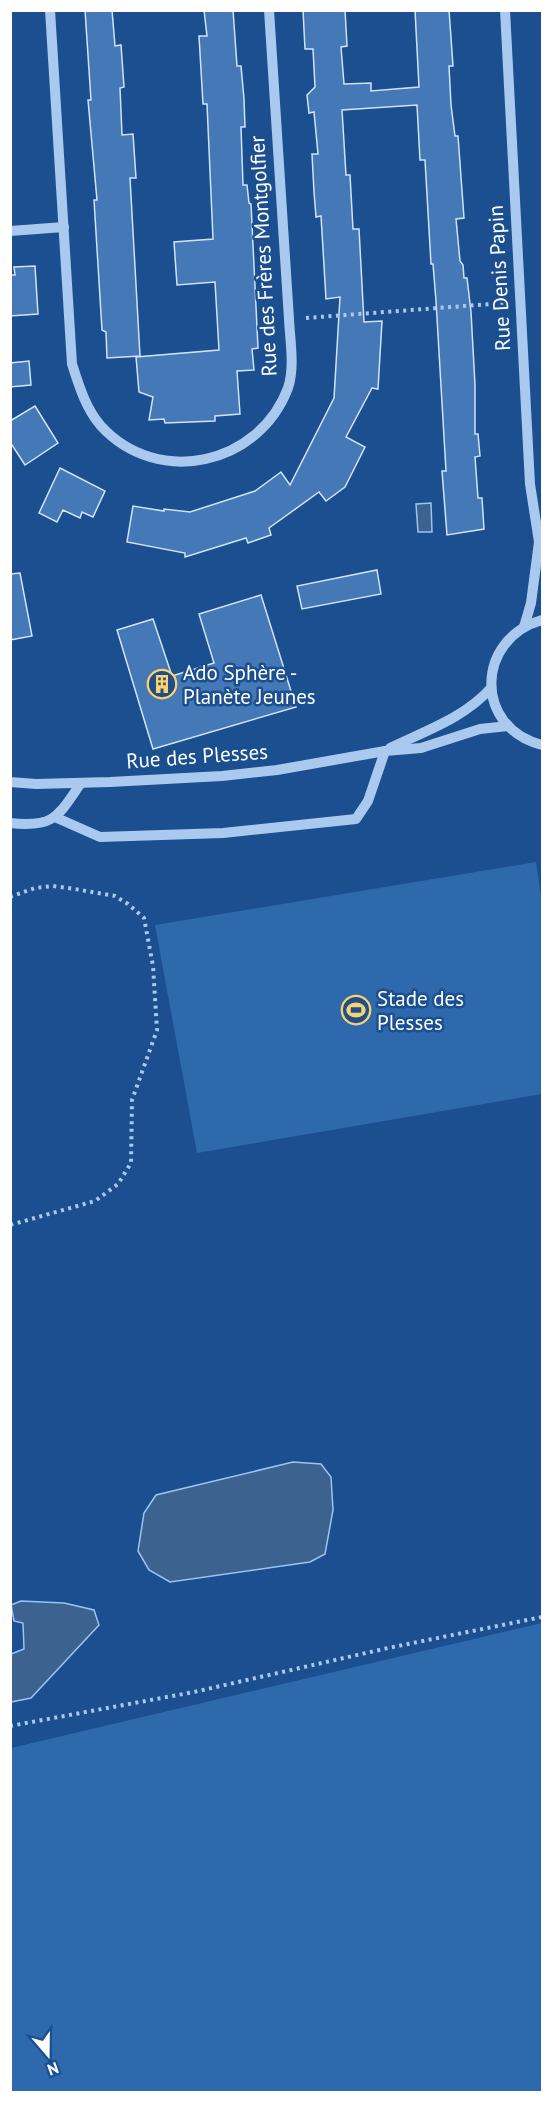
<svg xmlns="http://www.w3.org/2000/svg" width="553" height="2103" viewBox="0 0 553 2103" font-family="'PT Sans',sans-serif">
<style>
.green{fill:#2e69ad}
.water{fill:#3c6290;stroke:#9cc4f0;stroke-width:1.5}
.building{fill:#4478b7;stroke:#cfe3fa;stroke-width:1.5}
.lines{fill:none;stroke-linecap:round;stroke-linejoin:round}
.path{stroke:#a9c9ee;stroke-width:4;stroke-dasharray:3 4.5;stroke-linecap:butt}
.minor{stroke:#a9c9ee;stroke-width:10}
.labels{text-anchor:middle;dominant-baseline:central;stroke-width:5;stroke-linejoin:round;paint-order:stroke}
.street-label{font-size:21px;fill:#fff;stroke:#1b4f8f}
.poi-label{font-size:21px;fill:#fff;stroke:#1b4f8f;text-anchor:start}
</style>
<rect width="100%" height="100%" fill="#1b4f8f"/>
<g class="green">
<polygon points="536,862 542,903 542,1094 197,1153 155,925"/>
<polygon points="542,1623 542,2092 11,2092 11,1748"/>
</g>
<g class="water">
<polygon points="431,503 432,532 418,532 416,504"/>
<polygon points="293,1462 321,1464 331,1477 333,1510 325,1554 310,1562 170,1582 149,1570 138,1551 144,1513 156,1495"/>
<polygon points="21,1601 64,1603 94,1610 99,1625 31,1698 11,1702 11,1654 24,1649 23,1623 14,1621 11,1605"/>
</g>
<g class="building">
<polygon points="85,10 112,10 115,46 121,45 124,87 120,88 122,135 133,134 136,178 130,178 140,356 107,358 106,332 102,330 94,200 97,200 88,100 91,100"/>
<polygon points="204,10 233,10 237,66 241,66 244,99 245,127 241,127 243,185 247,185 249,203 251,204 258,348 252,349 254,370 237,371 240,414 215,416 215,421 165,423 164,419 149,420 153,397 139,392 136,357 219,350 215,282 177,285 174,242 213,239 207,104 203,104 199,36 207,36"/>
<polygon points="303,10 345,10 347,46 341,47 344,84 371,83 371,91 419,87 415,10 449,10 453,66 449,66 451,105 455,136 458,136 464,218 456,219 460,261 463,265 464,278 467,278 471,312 475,385 475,434 478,434 480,456 475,457 478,498 482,498 484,529 447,535 442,471 446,471 436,301 433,264 431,264 425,160 420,160 417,105 342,110 346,175 350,175 353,229 359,229 364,322 382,321 378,389 372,388 346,437 365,447 345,487 326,501 319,492 269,528 271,535 248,543 246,538 185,557 185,553 127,542 133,506 164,511 164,509 190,512 255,491 281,472 290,485 334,398 340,297 326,299 321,216 316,217 314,192 312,154 318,154 314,112 309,113 307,95 315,87 313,49 305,49"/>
<polygon points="35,266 38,314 10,316 10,275 15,275 14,267"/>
<polygon points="29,361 31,385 10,387 10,363"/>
<polygon points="35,406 58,443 25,465 10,442 10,421"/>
<polygon points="60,468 105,491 93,517 82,512 80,518 63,510 57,522 39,513"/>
<polygon points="377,570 381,594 302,609 297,586"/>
<polygon points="20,573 32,636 10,640 10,574"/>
<polygon points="261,595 296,707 153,749 117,630 153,619 172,676 214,663 199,614"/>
</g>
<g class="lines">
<g class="path">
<polyline points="306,318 504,303"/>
<polyline points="10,897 35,888 53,886 75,889 115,896 128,904 144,918 153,966 157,1030 132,1100 131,1163 118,1184 95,1201 10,1225"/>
<polyline points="10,1726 194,1692 388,1648 542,1617"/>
</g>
<g class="minor">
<path d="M50 10 72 364C79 386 86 409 101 426 158 488 259 465 288 388 295 367 290 341 289 319L269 10"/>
<polyline points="505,10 530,484 539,542 542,552"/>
<polyline points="10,231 64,227"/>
<path d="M542 620C475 639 474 728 542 745"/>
<polyline points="524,627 531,603 539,542"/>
<path d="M390 748C427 730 464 718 491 688"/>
<polyline points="10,782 36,784 110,782 222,776 277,770 385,751 421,748 480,729 508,726"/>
<polyline points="57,818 100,837 223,833 356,819 368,801 385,751"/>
<path d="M10 823C55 828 58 816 81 783"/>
</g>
</g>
<defs>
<g id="building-ring" transform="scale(1.5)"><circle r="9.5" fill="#1b4f8f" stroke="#ffd166" stroke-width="1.5"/><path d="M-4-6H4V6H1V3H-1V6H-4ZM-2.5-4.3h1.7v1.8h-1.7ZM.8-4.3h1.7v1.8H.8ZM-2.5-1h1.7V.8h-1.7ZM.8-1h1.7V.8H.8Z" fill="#ffd166"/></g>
<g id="stadium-ring" transform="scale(1.5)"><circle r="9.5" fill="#1b4f8f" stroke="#ffd166" stroke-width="1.5"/><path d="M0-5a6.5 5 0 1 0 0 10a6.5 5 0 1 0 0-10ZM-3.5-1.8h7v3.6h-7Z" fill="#ffd166"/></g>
</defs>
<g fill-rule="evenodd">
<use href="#building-ring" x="162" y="684"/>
<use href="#stadium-ring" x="356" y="1010"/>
</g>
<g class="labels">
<g class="street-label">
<text transform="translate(263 256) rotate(-93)">Rue des Frères Montgolfier</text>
<text transform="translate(499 278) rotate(-93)">Rue Denis Papin</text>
<text transform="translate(197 756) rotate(-4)">Rue des Plesses</text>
</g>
<g class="poi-label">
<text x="183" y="672">Ado Sphère -<tspan x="183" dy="24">Planète Jeunes</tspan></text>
<text x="377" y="998">Stade des<tspan x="377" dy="24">Plesses</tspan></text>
</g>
</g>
<rect width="553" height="2103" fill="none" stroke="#ffffff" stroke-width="24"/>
<g transform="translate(48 2055) rotate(160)" stroke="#1b4f8f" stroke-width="4.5" paint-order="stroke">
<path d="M0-4.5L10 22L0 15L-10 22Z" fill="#ffffff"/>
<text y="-9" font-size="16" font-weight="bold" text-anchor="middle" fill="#ffffff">N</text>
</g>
</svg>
